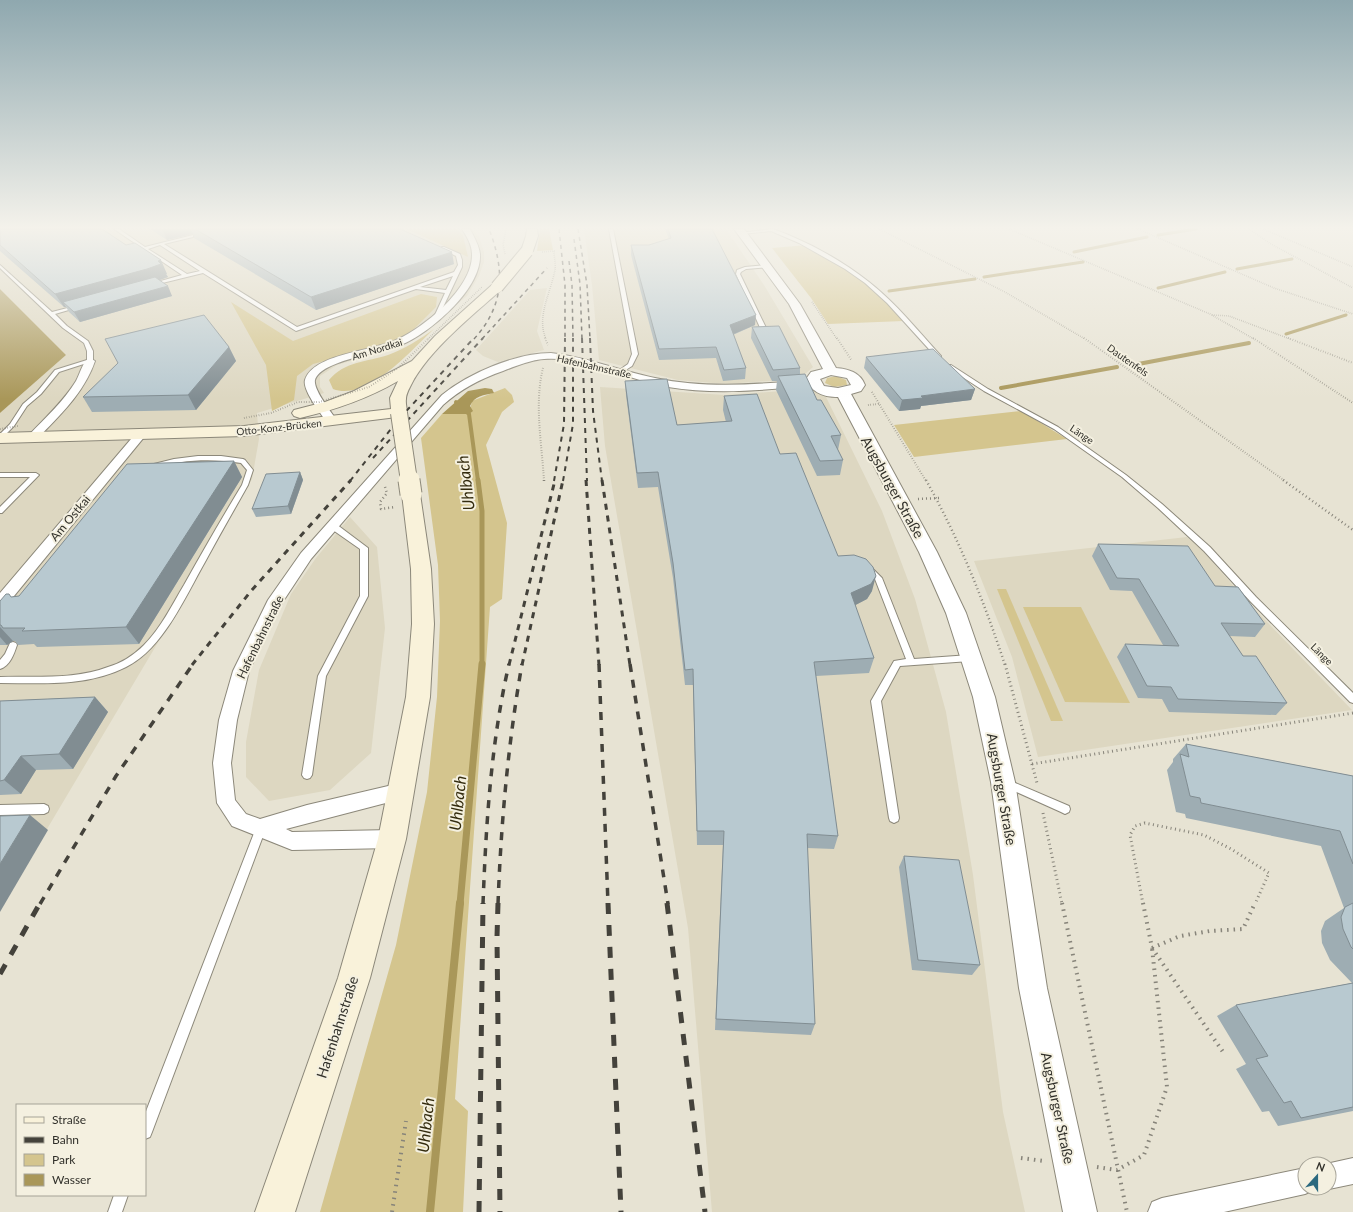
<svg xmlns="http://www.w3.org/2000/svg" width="1353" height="1212" viewBox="0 0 1353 1212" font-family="Lato,sans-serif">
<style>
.built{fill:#ddd7c1}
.green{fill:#d4c58e}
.water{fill:#a99759}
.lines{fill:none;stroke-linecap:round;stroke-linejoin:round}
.stream-far4{stroke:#a99759;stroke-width:3}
.stream-far3{stroke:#a99759;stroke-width:4}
.stream-far2{stroke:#a99759;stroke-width:5}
.stream-far1{stroke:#a99759;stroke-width:7}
.stream{stroke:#a99759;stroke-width:8}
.service-casing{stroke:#8c887a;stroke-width:2}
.minor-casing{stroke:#8c887a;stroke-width:2}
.tertiary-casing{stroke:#8c887a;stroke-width:2}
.secondary-casing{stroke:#8c887a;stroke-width:2}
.path-far4{stroke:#87847a;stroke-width:1.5;stroke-dasharray:0.5 1.5;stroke-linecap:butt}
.path-far3{stroke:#87847a;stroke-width:2;stroke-dasharray:0.5 2;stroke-linecap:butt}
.path-far2{stroke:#87847a;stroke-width:2.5;stroke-dasharray:1 3;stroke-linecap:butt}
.path-far1{stroke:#87847a;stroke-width:3;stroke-dasharray:1 3.5;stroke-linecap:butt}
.path{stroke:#87847a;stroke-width:4;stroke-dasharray:1.5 5;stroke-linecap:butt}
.service{fill:#fff;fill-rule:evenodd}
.minor{fill:#fff;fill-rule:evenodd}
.tertiary{fill:#fff;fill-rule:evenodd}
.secondary{fill:#f9f2da;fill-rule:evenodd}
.rail-far4{stroke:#44423b;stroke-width:1.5;stroke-dasharray:4 4;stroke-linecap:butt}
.rail-far3{stroke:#44423b;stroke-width:2;stroke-dasharray:5 5;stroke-linecap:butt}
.rail-far2{stroke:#44423b;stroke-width:3;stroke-dasharray:6 6;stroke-linecap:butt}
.rail-far1{stroke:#44423b;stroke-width:3.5;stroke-dasharray:8 8;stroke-linecap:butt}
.rail{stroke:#44423b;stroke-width:5;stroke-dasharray:11 11;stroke-linecap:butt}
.secondary-bridge-far2-casing{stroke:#8c887a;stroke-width:14;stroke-linecap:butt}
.secondary-bridge-far1-casing{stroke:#8c887a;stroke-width:18;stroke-linecap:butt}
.secondary-bridge-casing{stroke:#8c887a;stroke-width:23;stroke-linecap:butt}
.path-bridge-far1{stroke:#87847a;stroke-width:1.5;stroke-dasharray:0.5 1.5;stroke-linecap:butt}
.path-bridge{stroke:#87847a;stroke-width:2;stroke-dasharray:0.5 2;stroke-linecap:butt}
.secondary-bridge-far2{stroke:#f9f2da;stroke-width:12}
.secondary-bridge-far1{stroke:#f9f2da;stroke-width:16}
.secondary-bridge{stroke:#f9f2da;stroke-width:21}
.wall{fill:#9eadb3}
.shaded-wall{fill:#818d92}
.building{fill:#b8c9d0;stroke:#818d92}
.labels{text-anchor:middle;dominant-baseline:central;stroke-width:4;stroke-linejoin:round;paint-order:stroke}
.far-street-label{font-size:10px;fill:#31302a;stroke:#f4f0e0}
.street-label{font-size:12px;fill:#31302a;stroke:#f4f0e0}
.near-street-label{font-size:14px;fill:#31302a;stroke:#f4f0e0}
.near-water-label{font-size:16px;font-style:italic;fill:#332b0e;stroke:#f4f0e0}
</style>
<rect width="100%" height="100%" fill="#e7e3d3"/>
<g class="built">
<polygon points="0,229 473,229 479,237 484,252 484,262 479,276 467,296 413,339 395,348 337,365 320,376 320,387 324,393 257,413 259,439 252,479 191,587 0,908 0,413 66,355 0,289"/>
<polygon points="584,229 726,229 764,285 813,367 804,375 783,380 725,384 678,380 599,360 592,285"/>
<polygon points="547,288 537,331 544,350 498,362 483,356 476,350 530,290"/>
<polygon points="600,387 725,395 812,389 826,397 882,511 915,599 946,712 973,875 1003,1112 1025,1212 712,1212 688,928 605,446"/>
<polygon points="350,517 377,547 385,628 371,753 330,790 269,801 246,777 246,742 259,670 291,594 316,558"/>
<polygon points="1187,537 1201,549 1246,600 1352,710 1038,757 1012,657 974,561"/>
</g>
<g class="green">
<polygon points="407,229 456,229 463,235 468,257"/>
<polygon points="540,229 549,229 553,250 537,251"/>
<path d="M807 245C843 266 876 288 904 321L828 324 811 298 772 248Z"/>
<polygon points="421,294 437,297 436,307 413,330 390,344 313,364 297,376 294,400 272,411 266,365 231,302 293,341"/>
<path d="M434 329C411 350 368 402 333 389L329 380C345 361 367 362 388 355 405 349 420 339 434 329Z"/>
<polygon points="836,376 846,380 847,385 834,387 825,383 827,378"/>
<polygon points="505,388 512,395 514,402 502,412 486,445 507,523 502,599 490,607 455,1099 468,1111 463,1212 320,1212 396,945 427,792 437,697 440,621 438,565 421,438 442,414 469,414 472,401"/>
<polygon points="1021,411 1067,439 914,457 894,425"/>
<polygon points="997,589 1006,589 1063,721 1051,721"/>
<polygon points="1023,607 1081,607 1130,703 1065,702"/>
</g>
<g class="water">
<polygon points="0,289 66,355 0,413"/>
<path d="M485 388 492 389 494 393C484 395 474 396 470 406L473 411 469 414H442L468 391Z"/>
</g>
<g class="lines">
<g class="stream-far4">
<polyline points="1158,235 1196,229"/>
<polyline points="1074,252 1147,237"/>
<polyline points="1237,269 1292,259"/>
<polyline points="984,277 1083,262"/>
<polyline points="1158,288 1225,272"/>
<polyline points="889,291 975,279"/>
<polyline points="1286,334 1346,315"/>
</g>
<g class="stream-far3">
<polyline points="1133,365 1249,343"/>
<polyline points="1001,388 1117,367"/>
<polyline points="456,402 469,414 478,481"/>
</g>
<polyline class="stream-far2" points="478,480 482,511 482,665"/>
<polyline class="stream-far1" points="460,904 482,664"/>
<polyline class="stream" points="430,1212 460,903"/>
<g class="service-casing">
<g id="service">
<path d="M114 229H119L145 247 193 235V237L164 244 297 327 454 272 458 265 456 256 442 249V247H444L460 254 462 260V267L438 318 434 317 445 293 416 289 296 331 203 273 150 286V284L182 275ZM160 245 200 271 187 274 148 249ZM453 276 446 290 420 287Z"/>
<polygon points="609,229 613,229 638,354 632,366 621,373 618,371 628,364 632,354"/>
<path d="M773 229C780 232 787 234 793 237 819 248 846 264 869 282 896 303 918 331 941 356V358H937L887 303 865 283 845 269 799 243 771 231 742 234 740 233Z"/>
<polygon points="0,265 52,312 79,305 79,307 55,314 67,326 88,341 93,351 93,361 59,372 41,394 27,406 14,426 2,438 0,439 0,434 10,424 23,404 37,392 55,370 87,360 87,351 84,343 63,328 0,268"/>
<polygon points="768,265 770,265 770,267 746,269 741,272 740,274 768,332 765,334 762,332 736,274 737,270 745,267"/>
<polygon points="947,365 951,365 988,389 1058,427 1126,475 1162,504 1210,547 1256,597 1353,693 1353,703 1350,702 1250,601 1204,551 1158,508 1122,477 1054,429 984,391 947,367"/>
<path d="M198 456H221L243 459 245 460 253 470 248 485C234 510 219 536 205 562 185 597 163 649 126 667 87 687 42 683 0 683V677C35 676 75 680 108 667 122 663 134 655 144 645 161 628 172 605 184 585 203 551 222 518 242 485L247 470 241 463C210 458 182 460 152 468L149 466 150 465 174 459Z"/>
<polygon points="0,473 36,473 39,475 2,513 0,513 0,507 30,477 0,477"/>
<polygon points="330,524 336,524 368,548 368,596 326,676 312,775 310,778 307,779 304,778 302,775 318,676 360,596 360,549 330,528 329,526"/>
<polygon points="867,565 870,566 882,578 914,659 970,655 973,656 974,658 973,660 970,661 900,666 881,701 899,818 898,821 894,823 890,821 889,818 871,701 894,661 906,659 875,579 863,568"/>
<path d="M13 642 16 643 17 645C14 654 10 666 0 669V660L5 654 10 643Z"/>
<polygon points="1006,779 1069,806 1070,809 1069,812 1065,814 1061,812 1003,786 1001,783 1003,780"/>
<polygon points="44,804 48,806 49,809 48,812 44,814 0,815 0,805"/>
<polygon points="261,823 265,825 266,828 152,1132 150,1137 145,1139 145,1114 256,828 257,825"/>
<polygon points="114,1195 128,1195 122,1212 108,1212"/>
</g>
</g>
<g class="minor-casing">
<g id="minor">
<path d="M462 229H470C474 237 479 245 480 254 482 289 430 333 401 345 383 353 321 360 315 380 313 390 332 413 338 422L336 424H328C322 415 302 390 305 380 313 354 372 351 394 341 423 329 473 288 472 254 472 245 467 237 462 229Z"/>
<path d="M551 353C587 357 620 371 655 378 701 388 749 385 796 381L801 384 796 387C754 391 710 394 668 387 627 380 586 356 544 359 530 360 516 366 503 371 480 379 461 389 443 405L311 559 280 606 249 671 237 720 231 763 235 800 246 814 260 819 307 805 401 783 408 785 410 791 408 797 401 799 286 829 292 832 392 830 399 833 402 839 399 845 392 848 292 850 232 826 217 803 213 763 219 720 233 671 268 600 301 553 442 395C469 373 516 353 551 353Z"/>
<path d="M90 358 95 361C84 393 60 415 37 439H29L27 437 29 435C45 418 64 401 76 381 80 374 83 360 90 358Z"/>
<polygon points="141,431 147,434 145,436 5,607 0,608 0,593 137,432"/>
<polygon points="1353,1158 1353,1184 1329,1189 1326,1188 1329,1188 1329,1164 1326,1164"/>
<polygon points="1305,1168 1305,1188 1315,1188 1314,1190 1305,1194 1224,1212 1148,1212 1152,1202 1162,1198"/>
</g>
</g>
<g class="tertiary-casing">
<path id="tertiary" d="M734 229H744L800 304 836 368C848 369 860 372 865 385L861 391 851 394 937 552 966 613 995 697 1015 782 1047 988 1097 1212H1063L1019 988 991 782 973 697 946 613 919 552 838 397C824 397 812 393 806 379L811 372 823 369 789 304ZM831 375 847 378 851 385 838 388 824 386 820 379Z"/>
</g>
<g class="secondary-casing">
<g id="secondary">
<polygon points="527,229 537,229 538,236 533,251 527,254 521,251 526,236"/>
<path d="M497 283 503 287 501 290C473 315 428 351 411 385 409 389 406 394 406 399 405 406 409 411 405 416L244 436 0 443V433L244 426 391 409 390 398 398 381C367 399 335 410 300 418L294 416 292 413 294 410 325 402 354 391 412 361 435 336 493 284Z"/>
<polygon points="411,488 418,490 420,494 431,569 434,624 430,697 406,839 370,978 295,1212 255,1212 338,978 378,839 406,697 412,624 411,569 402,494 404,490"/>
</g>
</g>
<g class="path-far4">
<polyline points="879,229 1005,292 1085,339"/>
<polyline points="1009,229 1210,314 1254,339"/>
<polyline points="1138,229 1274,288 1353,314"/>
<polyline points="1249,229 1271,244 1353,288"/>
<polyline points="1263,229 1353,267"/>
<path d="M542 252 554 251C554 257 556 264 555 270 551 292 536 317 546 339"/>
<polyline points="505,254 503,245 506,229"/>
<polyline points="812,302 837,339"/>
<polyline points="1212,315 1229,316 1290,339"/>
</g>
<g class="path-far3">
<polyline points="545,338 548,345"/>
<polyline points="837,338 852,361"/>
<polyline points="1084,338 1285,481"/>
<polyline points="1253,338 1353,403"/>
<polyline points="1288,338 1353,363"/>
<path d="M543 368C534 404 542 445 544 481"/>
<polyline points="872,392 926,481"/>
<polyline points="868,405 879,404"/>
</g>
<g class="path-far2">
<polyline points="544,480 544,482"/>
<path d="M926 480C959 539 984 601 1005 665"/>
<polyline points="1283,480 1353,530"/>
<polyline points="385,487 387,493 380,502 381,509 395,507"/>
<polyline points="918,499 939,498"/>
</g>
<g class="path-far1">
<polyline points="1005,664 1037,783"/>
<polyline points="1032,764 1353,713"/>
<polyline points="1043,813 1062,904"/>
<polyline points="1143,904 1130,835 1135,826 1145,823 1204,835 1231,849 1269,873 1255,904"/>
</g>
<g class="path">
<polyline points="1062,903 1127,1212"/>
<polyline points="1143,903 1152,948"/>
<polyline points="1152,948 1223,1052"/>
<polyline points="1152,948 1180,936 1210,931 1243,929 1255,903"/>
<polyline points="1021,1158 1044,1161"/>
<polyline points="1097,1167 1117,1170 1144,1155 1167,1087 1152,948"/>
<polyline points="392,1212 406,1121"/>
</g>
<use href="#service" class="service"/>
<use href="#minor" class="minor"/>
<use href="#tertiary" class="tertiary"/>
<use href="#secondary" class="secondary"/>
<g class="rail-far4">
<polyline points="559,229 565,285 565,339"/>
<polyline points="578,229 587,285 590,339"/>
<polyline points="574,239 580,284 582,339"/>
<polyline points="569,261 572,285 573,339"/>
<path d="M474 339C505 305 505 270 489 229"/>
<polyline points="482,339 547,268"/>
</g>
<g class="rail-far3">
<polyline points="582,338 587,481"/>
<polyline points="590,338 593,411 602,481"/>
<polyline points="373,458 483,338"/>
<polyline points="350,481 398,420 474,338"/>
<polyline points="554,481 564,424 565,338"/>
<polyline points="563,481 573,424 573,338"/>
</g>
<g class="rail-far2">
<polyline points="586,480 599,665"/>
<polyline points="602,480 630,665"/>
<polyline points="192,665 251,591 351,480"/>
<polyline points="509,665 555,480"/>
<polyline points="522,665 563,480"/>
</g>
<g class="rail-far1">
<polyline points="599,664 608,904"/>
<polyline points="630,664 668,904"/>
<polyline points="40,904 116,776 193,664"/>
<path d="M483 904C486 824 491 742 509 664"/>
<path d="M498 904C501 823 508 744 522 664"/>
</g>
<g class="rail">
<polyline points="498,903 497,937 500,1212"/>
<polyline points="608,903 621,1212"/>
<polyline points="667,903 705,1212"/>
<polyline points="0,974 40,903"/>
<polyline points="479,1212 483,903"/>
</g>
<g class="secondary-bridge-far2-casing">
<polyline id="secondary-bridge-far2" points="497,287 527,251"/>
</g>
<g class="secondary-bridge-far1-casing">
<polyline id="secondary-bridge-far1" points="399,413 409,481"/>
</g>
<g class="secondary-bridge-casing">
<polyline id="secondary-bridge" points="409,480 411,494"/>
</g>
<polyline class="path-bridge-far1" points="428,339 482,287"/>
<g class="path-bridge">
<polyline points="244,418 271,413 298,402 319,402 369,387 398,368 429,338"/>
<polyline points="0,429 18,426"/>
</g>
<use href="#secondary-bridge-far2" class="secondary-bridge-far2"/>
<use href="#secondary-bridge-far1" class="secondary-bridge-far1"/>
<use href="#secondary-bridge" class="secondary-bridge"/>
</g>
<g class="wall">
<polygon points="0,229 167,274 166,274 168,277 160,280 172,296 80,322 69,312 66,307 64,307 0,251"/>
<polygon points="150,229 400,229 454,264 316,310 194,238 193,234 167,240"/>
<polygon points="665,229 712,229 755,325 733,335 746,368 745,379 723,381 716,358 659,360 631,255 631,245 649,245 669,239"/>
<polygon points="752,327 800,368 800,375 841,435 838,450 843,460 840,475 817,476 776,390 777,381 772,381 751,338"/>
<polygon points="229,347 236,361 196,410 92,412 83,397"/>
<polygon points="866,357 975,389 971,400 921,406 920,409 899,411 864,368"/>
<polygon points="625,381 677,425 726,422 723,410 724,396 780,454 838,556 872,591 867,599 855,605 874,658 869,673 816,676 838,836 834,849 807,848 815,1024 811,1035 715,1030 723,845 697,845 693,685 685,685 673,578 658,487 638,488 626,395"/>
<polygon points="234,461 242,477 139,644 37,647 34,644 18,645 15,641 13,641 7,645 0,645 0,601 12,597 19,596"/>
<polygon points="300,472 303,480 291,514 256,517 252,509"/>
<polygon points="1098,544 1215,586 1265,624 1255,637 1229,636 1243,656 1287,703 1276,715 1169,712 1162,699 1138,698 1117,657 1125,644 1163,645 1132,591 1110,590 1092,556"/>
<polygon points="95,697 108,712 73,769 36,770 21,794 0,795 0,701"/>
<polygon points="1186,744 1353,776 1353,1111 1278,1126 1269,1111 1262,1112 1236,1069 1246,1064 1217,1016 1236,1005 1352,983 1330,960 1322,943 1321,931 1325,921 1344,908 1321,846 1186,818 1185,814 1176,812 1167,770 1173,762 1173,759"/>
<polygon points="904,856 980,965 972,975 912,970 899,867"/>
</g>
<g class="shaded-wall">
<polygon points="162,229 190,229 193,234 167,240"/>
<polygon points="452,252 454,264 316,310 311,297"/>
<polygon points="161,260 167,274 166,274 168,277 154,282 63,302 66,307 64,307 55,294"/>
<polygon points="168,286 172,296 80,322 74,312"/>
<polygon points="756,315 755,325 729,336 730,325"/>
<polygon points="229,347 236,361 196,410 188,395"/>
<polygon points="975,389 971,400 921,406 920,409 899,411 902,400 921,396"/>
<polygon points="234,461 242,477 139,644 126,627"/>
<polygon points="300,472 303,480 291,514 288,506"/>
<polygon points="876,576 872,591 867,599 848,609 851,593"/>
<polygon points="0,627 13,641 7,645 0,637"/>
<polygon points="95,697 108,712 73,769 59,754"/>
<polygon points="21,756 36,770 21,794 4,780"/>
<polygon points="30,815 48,830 0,912 0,864"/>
</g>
<g class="building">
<polygon points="0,229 102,229 126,245 135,243 161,260 158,261 161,264 147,269 55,294 0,245"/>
<polygon points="195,229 400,229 452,252 311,297"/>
<polygon points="668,229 712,229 756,315 730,325 746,368 724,370 716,347 659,349 631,245 649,245 671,238"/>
<polygon points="155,277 168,286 74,312 63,302"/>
<polygon points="204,315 229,347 188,395 83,397 118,363 105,339"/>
<polygon points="779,326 800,368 773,370 752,327"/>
<polygon points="933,349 975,389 921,396 923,398 902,400 866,357"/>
<polygon points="805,374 817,400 821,400 841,435 831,436 843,460 820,461 778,376"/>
<polygon points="667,379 677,425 732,421 724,396 757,394 780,454 796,453 838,556 854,555 866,559 873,567 876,576 871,584 851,593 874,658 814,662 838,836 807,834 815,1024 716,1019 724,831 697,831 693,669 685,670 673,563 658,472 637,473 625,381"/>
<polygon points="234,461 126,627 22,631 25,628 3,628 1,625 0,625 0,601 6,594 9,594 11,597 19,596 127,464"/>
<polygon points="300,472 288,506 252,509 266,474"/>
<polygon points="1098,544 1188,546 1215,586 1238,587 1265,624 1221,623 1243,656 1256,656 1287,703 1178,699 1171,687 1147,686 1125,644 1179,646 1139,579 1117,578"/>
<polygon points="95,697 59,754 21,756 4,780 0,781 0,701"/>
<polygon points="1186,744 1353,776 1353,864 1340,831 1201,803 1200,798 1190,796 1180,754 1189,757"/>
<polygon points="30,815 0,864 0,816"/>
<polygon points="904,856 959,860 980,965 918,960"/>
<polygon points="1353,903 1353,949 1351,947 1343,929 1341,917 1345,907"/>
<polygon points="1353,983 1353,1107 1301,1118 1291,1101 1284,1103 1256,1059 1268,1056 1236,1005"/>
</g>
<linearGradient id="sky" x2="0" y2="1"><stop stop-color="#8fa8af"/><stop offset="0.57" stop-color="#f4f2eb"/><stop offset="1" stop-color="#f4f2eb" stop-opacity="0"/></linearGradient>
<rect width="1353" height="399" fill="url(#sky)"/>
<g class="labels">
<g class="far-street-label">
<text transform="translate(377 349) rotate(-17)">Am Nordkai</text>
<text transform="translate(1128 360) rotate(35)">Dautenfels</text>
<text transform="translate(594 366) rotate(13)">Hafenbahnstraße</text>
<text transform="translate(279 427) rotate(-6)">Otto-Konz-Brücken</text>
<text transform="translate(1082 434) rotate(34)">Länge</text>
<text transform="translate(1322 654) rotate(45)">Länge</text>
</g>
<g class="street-label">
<text transform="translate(70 518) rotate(-50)">Am Ostkai</text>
<text transform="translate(260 637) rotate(-64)">Hafenbahnstraße</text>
</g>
<g class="near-street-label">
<text transform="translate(893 487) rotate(61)">Augsburger Straße</text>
<text transform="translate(1002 789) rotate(80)">Augsburger Straße</text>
<text transform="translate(337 1027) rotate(-72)">Hafenbahnstraße</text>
<text transform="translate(1058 1108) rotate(78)">Augsburger Straße</text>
</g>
<g class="near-water-label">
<text transform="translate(465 483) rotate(-97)">Uhlbach</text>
<text transform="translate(457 803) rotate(-84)">Uhlbach</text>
<text transform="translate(425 1125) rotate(-84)">Uhlbach</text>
</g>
</g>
<rect x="16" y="1104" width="130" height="92" fill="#f4f0e0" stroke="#a6a397"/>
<rect x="24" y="1117" width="20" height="6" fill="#f9f2da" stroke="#a6a397"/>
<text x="52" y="1124" font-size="12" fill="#31302a">Straße</text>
<rect x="24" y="1137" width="20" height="6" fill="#44423b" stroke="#a6a397"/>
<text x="52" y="1144" font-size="12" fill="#31302a">Bahn</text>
<rect x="24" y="1154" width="20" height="12" fill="#d4c58e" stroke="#a6a397"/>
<text x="52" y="1164" font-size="12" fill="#31302a">Park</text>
<rect x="24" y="1174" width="20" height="12" fill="#a99759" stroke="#a6a397"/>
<text x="52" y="1184" font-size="12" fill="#31302a">Wasser</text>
<g transform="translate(1317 1176) rotate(21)"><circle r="19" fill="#f4f0e0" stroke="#a6a397"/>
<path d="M0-3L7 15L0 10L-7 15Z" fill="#2b697f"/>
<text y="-6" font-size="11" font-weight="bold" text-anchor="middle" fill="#31302a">N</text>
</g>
</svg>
